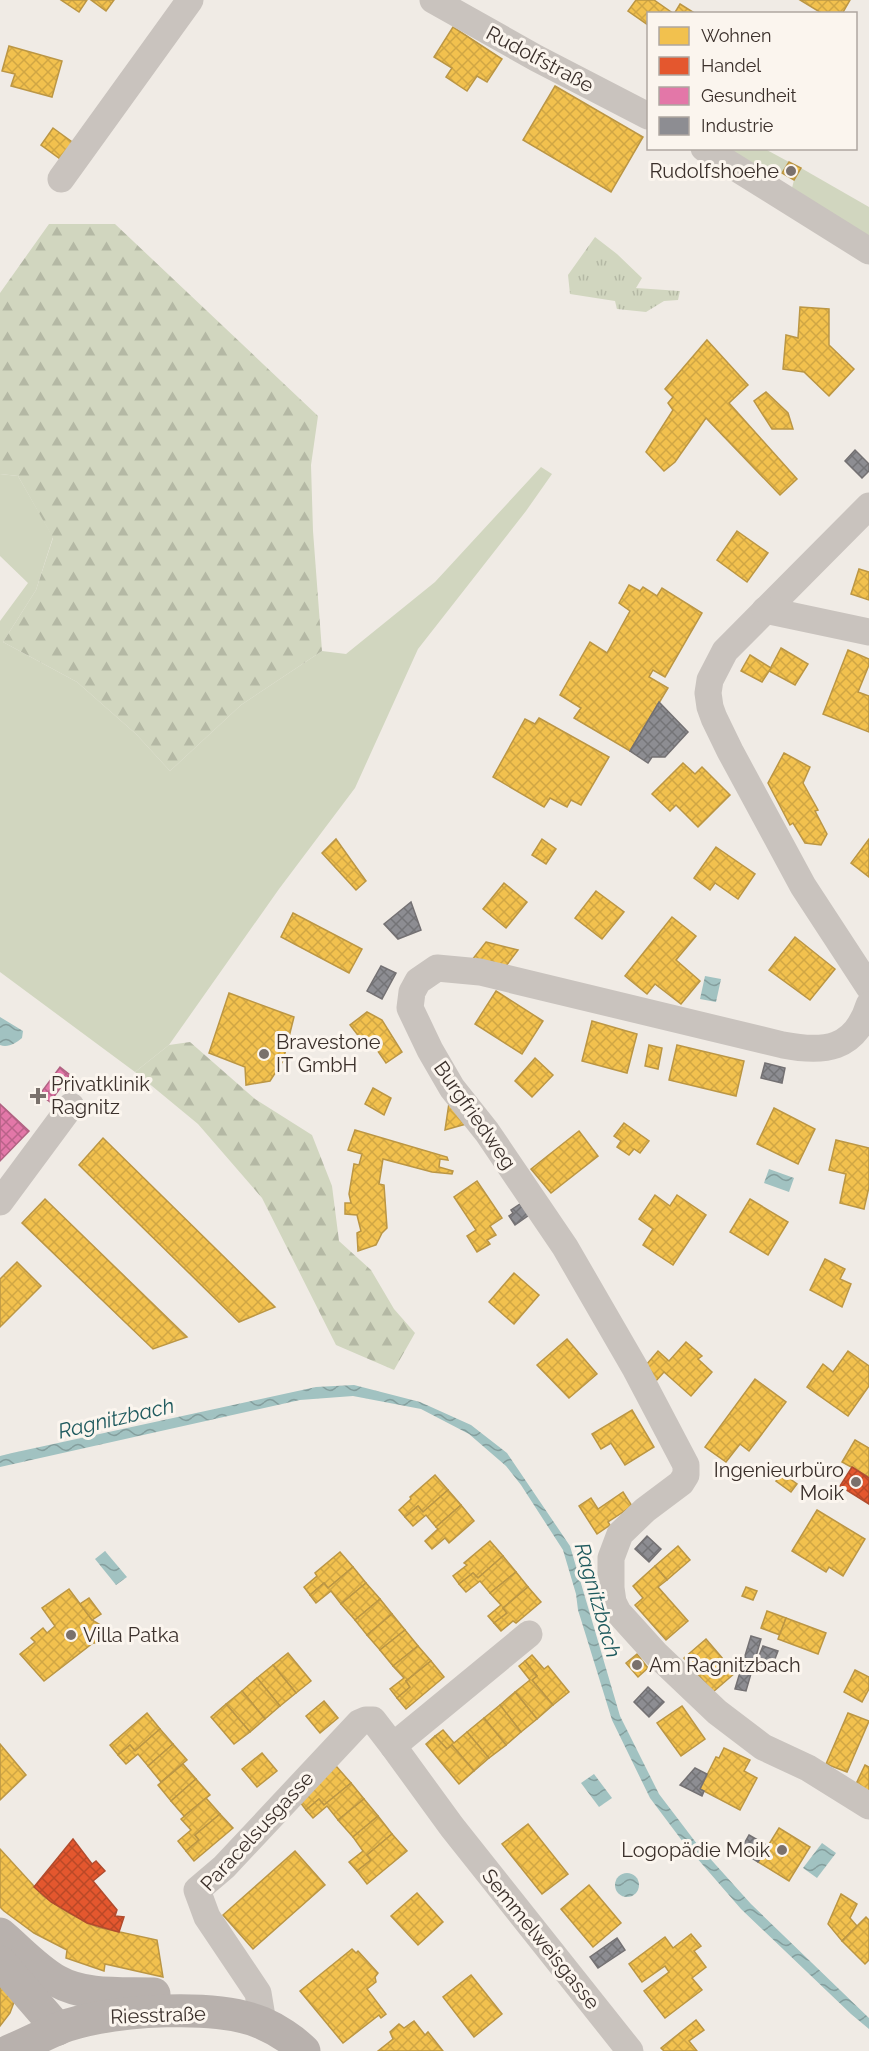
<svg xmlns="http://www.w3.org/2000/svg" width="869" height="2051" viewBox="0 0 869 2051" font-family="Raleway,sans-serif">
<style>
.grass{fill:#d1d6bf}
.forest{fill:url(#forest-firs)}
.park{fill:url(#park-tufts)}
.water{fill:url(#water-waves)}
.homes{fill:url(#homes-cross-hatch);stroke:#bb9644;stroke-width:1.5}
.shops{fill:url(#shops-cross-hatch);stroke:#b14b2d;stroke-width:1.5}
.health{fill:url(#health-cross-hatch);stroke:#b16282;stroke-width:1.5}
.industry{fill:url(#industry-cross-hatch);stroke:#747173;stroke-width:1.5}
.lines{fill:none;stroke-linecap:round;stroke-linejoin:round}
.minor{stroke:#c9c3be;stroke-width:27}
.major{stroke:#b8b1ad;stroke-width:33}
.poi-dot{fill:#7a716c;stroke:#fbf5ee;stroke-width:2}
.labels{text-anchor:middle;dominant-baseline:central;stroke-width:6;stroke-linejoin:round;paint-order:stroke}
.street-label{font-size:20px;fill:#3b302b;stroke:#fbf5ee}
.poi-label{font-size:20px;fill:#3b302b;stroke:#fbf5ee;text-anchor:start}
.water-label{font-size:21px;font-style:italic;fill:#1f5a5e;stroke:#fbf5ee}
</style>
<defs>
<pattern id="forest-firs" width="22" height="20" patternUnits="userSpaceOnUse" patternTransform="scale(1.5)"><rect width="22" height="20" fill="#d1d6bf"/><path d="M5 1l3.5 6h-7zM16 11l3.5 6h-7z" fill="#b4b8a4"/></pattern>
<pattern id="park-tufts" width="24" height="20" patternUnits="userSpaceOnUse" patternTransform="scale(1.5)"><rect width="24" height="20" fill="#d1d6bf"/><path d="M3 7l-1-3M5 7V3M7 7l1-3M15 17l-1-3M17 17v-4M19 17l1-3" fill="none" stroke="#b4b8a4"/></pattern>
<pattern id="water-waves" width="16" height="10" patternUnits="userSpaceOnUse" patternTransform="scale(1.5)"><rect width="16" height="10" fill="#a1c2c1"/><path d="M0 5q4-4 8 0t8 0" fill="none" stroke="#849e9d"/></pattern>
<pattern id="homes-cross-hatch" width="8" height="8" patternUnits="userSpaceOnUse" patternTransform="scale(1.5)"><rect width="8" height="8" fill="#f2c14e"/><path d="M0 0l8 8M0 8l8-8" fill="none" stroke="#d0a644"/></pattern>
<pattern id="shops-cross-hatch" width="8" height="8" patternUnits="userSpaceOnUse" patternTransform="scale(1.5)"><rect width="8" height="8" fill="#e4572e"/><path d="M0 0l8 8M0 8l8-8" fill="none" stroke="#ba4827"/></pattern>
<pattern id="health-cross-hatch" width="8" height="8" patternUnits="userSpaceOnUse" patternTransform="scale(1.5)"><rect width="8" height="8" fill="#e377a8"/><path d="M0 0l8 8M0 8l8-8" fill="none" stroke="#b96289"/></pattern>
<pattern id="industry-cross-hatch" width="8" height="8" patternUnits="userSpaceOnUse" patternTransform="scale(1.5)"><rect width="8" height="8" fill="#8d8d92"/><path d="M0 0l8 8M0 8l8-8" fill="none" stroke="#747477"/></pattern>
</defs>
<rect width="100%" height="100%" fill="#f0ebe5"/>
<g class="grass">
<polygon points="718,149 765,149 789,162 782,173 776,179"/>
<polygon points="801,168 869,207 869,239 791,192 794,180"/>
<polygon points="541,467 552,474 526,511 418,649 355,788 279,889 169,1045 135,1072 0,972 0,621 28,583 0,556 0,474 18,476 53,537 36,590 3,642 77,682 136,734 170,771 241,705 322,651 346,654 435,582"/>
</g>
<g class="forest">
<polygon points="49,224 115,224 318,416 311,465 313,531 322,651 241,705 170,771 136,734 77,682 3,642 36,590 53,538 18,476 0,474 0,293"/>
<polygon points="190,1042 255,1099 312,1135 332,1186 339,1241 371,1270 394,1309 415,1333 394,1370 336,1345 262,1198 198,1124 135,1072 169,1045"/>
</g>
<polygon class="park" points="595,237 617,254 642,278 636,288 680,291 678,300 664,301 646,312 617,309 615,301 570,294 568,275"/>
<g class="water">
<polygon points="705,976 721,979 716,1002 700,999"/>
<path d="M0 1017 23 1031 22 1038C16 1043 8 1048 0 1045Z"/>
<polygon points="769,1169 794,1178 789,1192 764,1183"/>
<polygon points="354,1385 420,1402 471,1425 507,1453 570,1546 620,1716 659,1794 697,1844 751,1904 869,2018 869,2029 851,2014 741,1909 683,1842 650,1798 612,1720 578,1610 576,1594 563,1550 521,1485 506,1466 469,1434 421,1409 353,1396 300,1400 0,1467 0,1456 12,1453 316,1387"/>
<polygon points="105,1551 127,1577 116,1585 95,1559"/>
<polygon points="594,1774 612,1798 599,1807 581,1783"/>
<polygon points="822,1843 836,1853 817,1878 803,1868"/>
<circle cx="627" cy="1885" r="12"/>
</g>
<g class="homes">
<polygon points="61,0 87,0 79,12"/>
<polygon points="91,0 114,0 106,11"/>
<polygon points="636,0 654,0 674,14 648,14 648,25 628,11"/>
<polygon points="800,0 850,0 842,14 823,14"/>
<polygon points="680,4 696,14 674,14"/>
<polygon points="453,27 502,59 487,82 477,76 467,91 446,77 452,68 434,57"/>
<polygon points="9,46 62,61 52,97 11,86 15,74 2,71"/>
<polygon points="555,86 643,137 611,192 523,140"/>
<polygon points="53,128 79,147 67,164 41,145"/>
<polygon points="789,162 801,168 794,180 782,173"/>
<polygon points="800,307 829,309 829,345 854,369 829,396 804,372 783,369 786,335 798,338"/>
<polygon points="707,340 748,385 729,403 797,479 780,495 706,418 675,462 664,471 646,452 673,410 668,403 673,397 665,389"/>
<polygon points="766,392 788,413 793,429 772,429 754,401"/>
<polygon points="737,531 768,553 747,582 717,560"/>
<polygon points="859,569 869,572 869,600 851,594"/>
<polygon points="629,585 640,591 643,587 657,596 662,588 702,613 665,677 653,670 649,677 668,688 630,751 574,718 581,708 560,695 590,642 607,653 630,611 619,603"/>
<polygon points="781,648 808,664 795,685 769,671"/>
<polygon points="848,650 869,659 869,665 858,692 869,696 869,732 823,714"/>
<polygon points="750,655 771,668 762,682 741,671"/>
<polygon points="539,718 609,757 581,805 571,800 567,807 550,798 544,807 493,777 525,719 535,724"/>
<polygon points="784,753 810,767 803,783 818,810 815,811 827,834 821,845 805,843 793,823 790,825 768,783"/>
<polygon points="683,763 695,774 702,767 730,795 698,827 676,805 670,811 652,794"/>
<polygon points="336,839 366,881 356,890 322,853"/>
<polygon points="542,839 556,849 546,864 532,855"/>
<polygon points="869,839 869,877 851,863"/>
<polygon points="716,847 755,874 738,899 715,883 710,890 694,878"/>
<polygon points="504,883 527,902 506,928 483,909"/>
<polygon points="596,891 624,912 602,939 575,918"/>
<polygon points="293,913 362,949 349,973 281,937"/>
<polygon points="672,917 696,936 676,960 700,981 681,1004 655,984 647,994 625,976"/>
<polygon points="795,937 835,969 810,1000 769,970"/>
<polygon points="486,942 518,950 506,966 472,960"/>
<polygon points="496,991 543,1021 522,1054 475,1024"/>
<polygon points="229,993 294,1017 283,1061 270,1081 246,1085 245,1067 209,1053"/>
<polygon points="367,1012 382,1020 402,1052 386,1063 373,1044 367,1047 350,1025"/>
<polygon points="592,1021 637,1034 627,1073 582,1061"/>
<polygon points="649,1045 662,1048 658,1069 645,1066"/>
<polygon points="677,1045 744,1061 736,1096 669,1080"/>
<polygon points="535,1058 553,1075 532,1097 515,1081"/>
<polygon points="373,1088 391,1098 384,1115 365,1104"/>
<polygon points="449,1103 466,1124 445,1130"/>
<polygon points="774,1108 815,1129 798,1164 757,1144"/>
<polygon points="624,1123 649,1141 640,1153 634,1149 629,1155 617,1147 621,1141 614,1136"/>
<polygon points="355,1130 447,1157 448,1160 440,1159 439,1167 453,1171 452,1174 432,1172 383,1159 379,1184 384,1185 387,1228 382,1233 376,1245 358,1251 357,1233 361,1231 357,1215 345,1214 345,1203 351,1203 349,1194 354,1164 359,1165 362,1154 348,1150"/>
<polygon points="579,1131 598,1156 551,1193 531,1169"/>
<polygon points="103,1138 275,1307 239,1322 79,1165"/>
<polygon points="836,1140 869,1148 869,1187 864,1209 840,1203 846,1174 829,1170"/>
<polygon points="477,1181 502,1218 490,1226 496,1235 487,1240 490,1244 477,1252 467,1236 476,1230 454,1197"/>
<polygon points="655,1195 670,1206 677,1195 706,1215 673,1265 643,1245 653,1229 639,1219"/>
<polygon points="45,1199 187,1337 153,1349 22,1223"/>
<polygon points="750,1199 788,1222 768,1255 730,1232"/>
<polygon points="825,1259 845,1269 840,1279 851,1284 842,1307 810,1290"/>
<polygon points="17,1262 41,1286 0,1327 0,1279"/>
<polygon points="514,1273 539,1295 514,1324 489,1302"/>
<polygon points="567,1339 597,1374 569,1398 537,1365"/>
<polygon points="686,1342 702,1356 698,1359 712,1372 691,1396 664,1372 655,1382 646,1365 658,1351 669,1361"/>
<polygon points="848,1351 869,1366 869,1386 848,1416 807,1387 823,1364 833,1372"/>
<polygon points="755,1379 786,1402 749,1451 740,1444 726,1462 705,1447"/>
<polygon points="632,1410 654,1447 625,1465 611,1443 601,1449 592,1434"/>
<polygon points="855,1440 869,1448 869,1477 842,1462"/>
<polygon points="782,1473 797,1484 791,1492 776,1481"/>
<polygon points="435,1475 448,1490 423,1512 418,1506 405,1517 399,1510 411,1499 410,1497"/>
<polygon points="448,1490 461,1505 436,1527 426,1515 413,1526 405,1517 418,1506 423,1512"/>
<polygon points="623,1492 632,1506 608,1522 610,1525 597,1534 579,1506 591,1498 598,1509"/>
<polygon points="461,1505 474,1521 449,1543 445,1538 432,1549 425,1541 438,1529 436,1527"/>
<polygon points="817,1510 865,1539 843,1576 829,1567 826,1572 792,1551"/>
<polygon points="490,1541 503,1556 478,1578 473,1573 459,1584 453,1576 467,1565 464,1563"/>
<polygon points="678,1546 690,1560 667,1580 655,1566"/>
<polygon points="340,1552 353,1567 328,1588 324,1583 310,1595 304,1587 317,1576 315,1573"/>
<polygon points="503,1556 516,1572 490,1593 480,1581 466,1592 459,1584 473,1573 478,1578"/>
<polygon points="655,1566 667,1580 658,1587 688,1621 666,1640 635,1605 643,1598 633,1586"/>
<polygon points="353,1567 366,1583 341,1604 331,1591 316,1603 310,1595 324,1583 328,1588"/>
<polygon points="516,1572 528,1587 503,1608 507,1613 494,1623 488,1616 501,1605 490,1593"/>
<polygon points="366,1583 380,1599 355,1620 341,1604"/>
<polygon points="528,1587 541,1602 516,1623 513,1621 501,1631 494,1623 507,1613 503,1608"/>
<polygon points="746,1587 757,1591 753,1600 742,1596"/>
<polygon points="69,1589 92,1620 107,1629 107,1637 99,1643 93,1643 44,1681 20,1654 35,1642 31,1638 43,1628 47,1633 55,1626 42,1608"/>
<polygon points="89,1598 101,1614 92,1620 80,1604"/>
<polygon points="380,1599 392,1614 367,1635 355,1620"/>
<polygon points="767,1611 786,1618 780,1635 761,1628"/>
<polygon points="392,1614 405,1630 380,1650 367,1635"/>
<polygon points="786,1618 826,1633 818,1654 778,1639"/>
<polygon points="405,1630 418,1646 393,1666 380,1650"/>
<polygon points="706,1639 735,1673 713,1692 684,1658"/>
<polygon points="418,1646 431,1661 406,1681 410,1687 397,1698 390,1689 404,1678 393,1666"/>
<polygon points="288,1653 311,1681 296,1693 273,1665"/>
<polygon points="637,1654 648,1668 638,1677 626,1663"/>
<polygon points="532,1655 544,1669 548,1666 569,1692 553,1705 532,1680 537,1676 525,1661"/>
<polygon points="431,1661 444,1677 406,1709 397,1698 410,1687 406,1681"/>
<polygon points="525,1661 537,1676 532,1680 553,1705 537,1719 515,1692 530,1680 519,1666"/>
<polygon points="273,1665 296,1693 280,1706 257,1678"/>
<polygon points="855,1670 869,1677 869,1689 862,1702 844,1692"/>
<polygon points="257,1678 280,1706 265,1719 242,1691"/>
<polygon points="242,1691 265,1719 250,1732 226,1704"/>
<polygon points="515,1692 537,1719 521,1732 500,1705"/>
<polygon points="324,1701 338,1718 320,1733 306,1716"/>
<polygon points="226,1704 250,1732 234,1744 211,1717"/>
<polygon points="500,1705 521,1732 506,1745 484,1718"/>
<polygon points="682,1706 705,1739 681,1756 657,1723"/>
<polygon points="147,1713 160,1729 135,1751 130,1745 118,1755 110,1745"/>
<polygon points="848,1713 869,1721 847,1772 826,1764"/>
<polygon points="484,1718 506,1745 489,1758 467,1732"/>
<polygon points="160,1729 173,1744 148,1766 138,1754 126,1764 118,1755 130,1745 135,1751"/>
<polygon points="443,1730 454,1743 467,1732 489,1758 474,1771 452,1745 447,1749 435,1736"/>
<polygon points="435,1736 447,1749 452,1745 474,1771 459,1784 426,1744"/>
<polygon points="0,1744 26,1775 0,1800"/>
<polygon points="173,1744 187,1760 161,1782 148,1766"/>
<polygon points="724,1748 750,1760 744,1771 757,1778 740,1810 700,1789 716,1757 719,1758"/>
<polygon points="262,1753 277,1771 257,1787 242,1769"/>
<polygon points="183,1764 196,1779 171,1801 158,1785"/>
<polygon points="865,1765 869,1767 869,1792 855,1786"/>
<polygon points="336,1766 351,1783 324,1805 319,1799 306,1810 300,1802"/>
<polygon points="196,1779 210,1795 184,1816 171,1801"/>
<polygon points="351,1783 364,1799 338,1820 327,1806 313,1818 306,1810 319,1799 324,1805"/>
<polygon points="206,1798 220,1814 195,1835 199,1840 186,1851 178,1841 191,1830 181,1819"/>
<polygon points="364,1799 378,1816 353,1837 338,1820"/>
<polygon points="220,1814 233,1828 194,1861 186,1851 199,1840 195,1835"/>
<polygon points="378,1816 392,1834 367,1855 371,1860 357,1871 349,1862 363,1851 353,1837"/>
<polygon points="528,1824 568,1874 542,1894 502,1844"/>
<polygon points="779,1828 810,1847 789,1881 758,1862"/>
<polygon points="392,1834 407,1851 367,1884 357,1871 371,1860 367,1855"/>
<polygon points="0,1849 43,1896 69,1913 97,1927 157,1940 163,1977 105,1964 104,1971 66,1958 67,1950 34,1933 4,1911 0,1907"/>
<polygon points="295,1851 325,1885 253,1949 223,1915"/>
<polygon points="589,1885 621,1923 593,1947 561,1909"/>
<polygon points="417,1893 443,1922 418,1945 391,1916"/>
<polygon points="841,1894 857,1904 850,1918 857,1926 842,1941 828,1924"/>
<polygon points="866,1917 869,1920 869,1960 865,1964 842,1941"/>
<polygon points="691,1934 701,1946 694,1951 706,1967 692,1978 702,1990 665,2018 644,1991 669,1972 665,1966 642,1982 629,1964 665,1937 673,1948"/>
<polygon points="352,1949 356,1953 358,1951 378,1973 375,1977 376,1982 367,1989 386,2014 381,2018 379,2015 343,2043 300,1991"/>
<polygon points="471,1975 502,2014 474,2037 443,1997"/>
<polygon points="0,1981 14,2002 10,2013 0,2026"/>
<polygon points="696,2020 704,2030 689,2041 697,2051 664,2051 661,2048"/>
<polygon points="414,2021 425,2035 428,2032 443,2051 378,2051 393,2039 390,2032 399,2024 404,2028"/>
</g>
<g class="shops">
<polygon points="852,1467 869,1478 869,1504 840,1486"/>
<polygon points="73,1839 92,1864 96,1861 105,1871 93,1881 117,1910 115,1916 124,1917 119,1932 87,1923 51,1902 34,1887"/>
</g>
<g class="health">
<polygon points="60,1067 70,1075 50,1102 40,1094"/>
<polygon points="0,1104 29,1131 0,1161"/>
</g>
<g class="industry">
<polygon points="855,450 869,464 869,471 862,478 845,461"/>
<polygon points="659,702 688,732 665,757 652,757 648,763 630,751"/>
<polygon points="411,902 421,930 398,939 384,924"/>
<polygon points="381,966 396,973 382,999 367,991"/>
<polygon points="765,1063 785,1068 782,1083 761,1078"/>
<polygon points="520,1204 529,1215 515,1225 509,1216 513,1213 511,1210"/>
<polygon points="647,1536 661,1549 649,1562 635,1549"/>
<polygon points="751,1636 761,1639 746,1691 735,1689"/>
<polygon points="763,1646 778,1651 771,1669 756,1663"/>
<polygon points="648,1687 664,1702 649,1717 634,1702"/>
<polygon points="695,1768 707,1774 700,1789 704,1791 702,1796 680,1785"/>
<polygon points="749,1835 768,1846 758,1862 740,1851"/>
<polygon points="617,1938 625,1950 598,1968 590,1957"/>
</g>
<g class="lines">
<g class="minor">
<polyline points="433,0 536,58 648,116"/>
<polyline points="704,148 869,251"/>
<polyline points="61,179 190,0"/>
<polyline points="869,506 725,651 710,680 708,693 710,707 714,718 730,751 803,886 869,987"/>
<polyline points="765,610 869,632"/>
<path d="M869 1005C855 1050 824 1053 783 1045L480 972 437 968 418 981 412 992 410 1008 430 1050 452 1088 487 1132 565 1247 635 1368 686 1465V1475L681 1483 645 1510 620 1534 611 1558V1588L613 1602 618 1612 656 1654 717 1712 763 1747 808 1768 869 1806"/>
<polyline points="0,1202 71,1106"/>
<polyline points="393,1746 452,1827 630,2051"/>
<polyline points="263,2023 258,1993 207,1917 197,1890 224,1867 359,1723 366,1720 373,1720 393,1746 529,1634"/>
</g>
<g class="major">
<path d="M0 1934C18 1949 37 1970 57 1981 85 1997 123 1993 154 1994"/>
<polyline points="0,1962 58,2029"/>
<path d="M9 2051C29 2043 48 2032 68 2025 116 2010 216 2003 262 2023 276 2029 293 2040 304 2051"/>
</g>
</g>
<g class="poi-dot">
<circle cx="791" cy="171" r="6"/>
<circle cx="264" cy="1054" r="6"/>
<path d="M35 1087h6v6h6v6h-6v6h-6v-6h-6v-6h6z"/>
<circle cx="856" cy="1482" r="6"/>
<circle cx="71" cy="1635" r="6"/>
<circle cx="637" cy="1665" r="6"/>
<circle cx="782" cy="1850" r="6"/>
</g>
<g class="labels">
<g class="street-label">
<text transform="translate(540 59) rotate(28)">Rudolfstraße</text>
<text transform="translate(475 1115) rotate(55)">Burgfriedweg</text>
<text transform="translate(257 1831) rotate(-47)">Paracelsusgasse</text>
<text transform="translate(541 1939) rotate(51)">Semmelweisgasse</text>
<text transform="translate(158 2015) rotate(-2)">Riesstraße</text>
</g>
<g class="poi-label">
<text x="779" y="171" text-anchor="end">Rudolfshoehe</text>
<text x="276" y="1042">Bravestone<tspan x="276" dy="23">IT GmbH</tspan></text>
<text x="51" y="1084">Privatklinik<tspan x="51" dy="23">Ragnitz</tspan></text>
<text x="844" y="1470" text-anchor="end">Ingenieurbüro<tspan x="844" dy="23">Moik</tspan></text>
<text x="83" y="1635">Villa Patka</text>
<text x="649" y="1665">Am Ragnitzbach</text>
<text x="770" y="1850" text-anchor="end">Logopädie Moik</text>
</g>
<g class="water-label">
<text transform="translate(116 1418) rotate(-13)">Ragnitzbach</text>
<text transform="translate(598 1600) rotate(74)">Ragnitzbach</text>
</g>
</g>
<rect x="647" y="12" width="210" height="138" fill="#fbf5ee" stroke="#aea6a0" stroke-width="1.5"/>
<rect x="659" y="27" width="30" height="18" fill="#f2c14e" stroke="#aea6a0" stroke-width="1.5"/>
<text x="701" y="42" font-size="18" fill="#3b302b">Wohnen</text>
<rect x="659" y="57" width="30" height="18" fill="#e4572e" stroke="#aea6a0" stroke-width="1.5"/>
<text x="701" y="72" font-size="18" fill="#3b302b">Handel</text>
<rect x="659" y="87" width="30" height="18" fill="#e377a8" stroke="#aea6a0" stroke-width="1.5"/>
<text x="701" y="102" font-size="18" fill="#3b302b">Gesundheit</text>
<rect x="659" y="117" width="30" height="18" fill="#8d8d92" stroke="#aea6a0" stroke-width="1.5"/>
<text x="701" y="132" font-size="18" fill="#3b302b">Industrie</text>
</svg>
